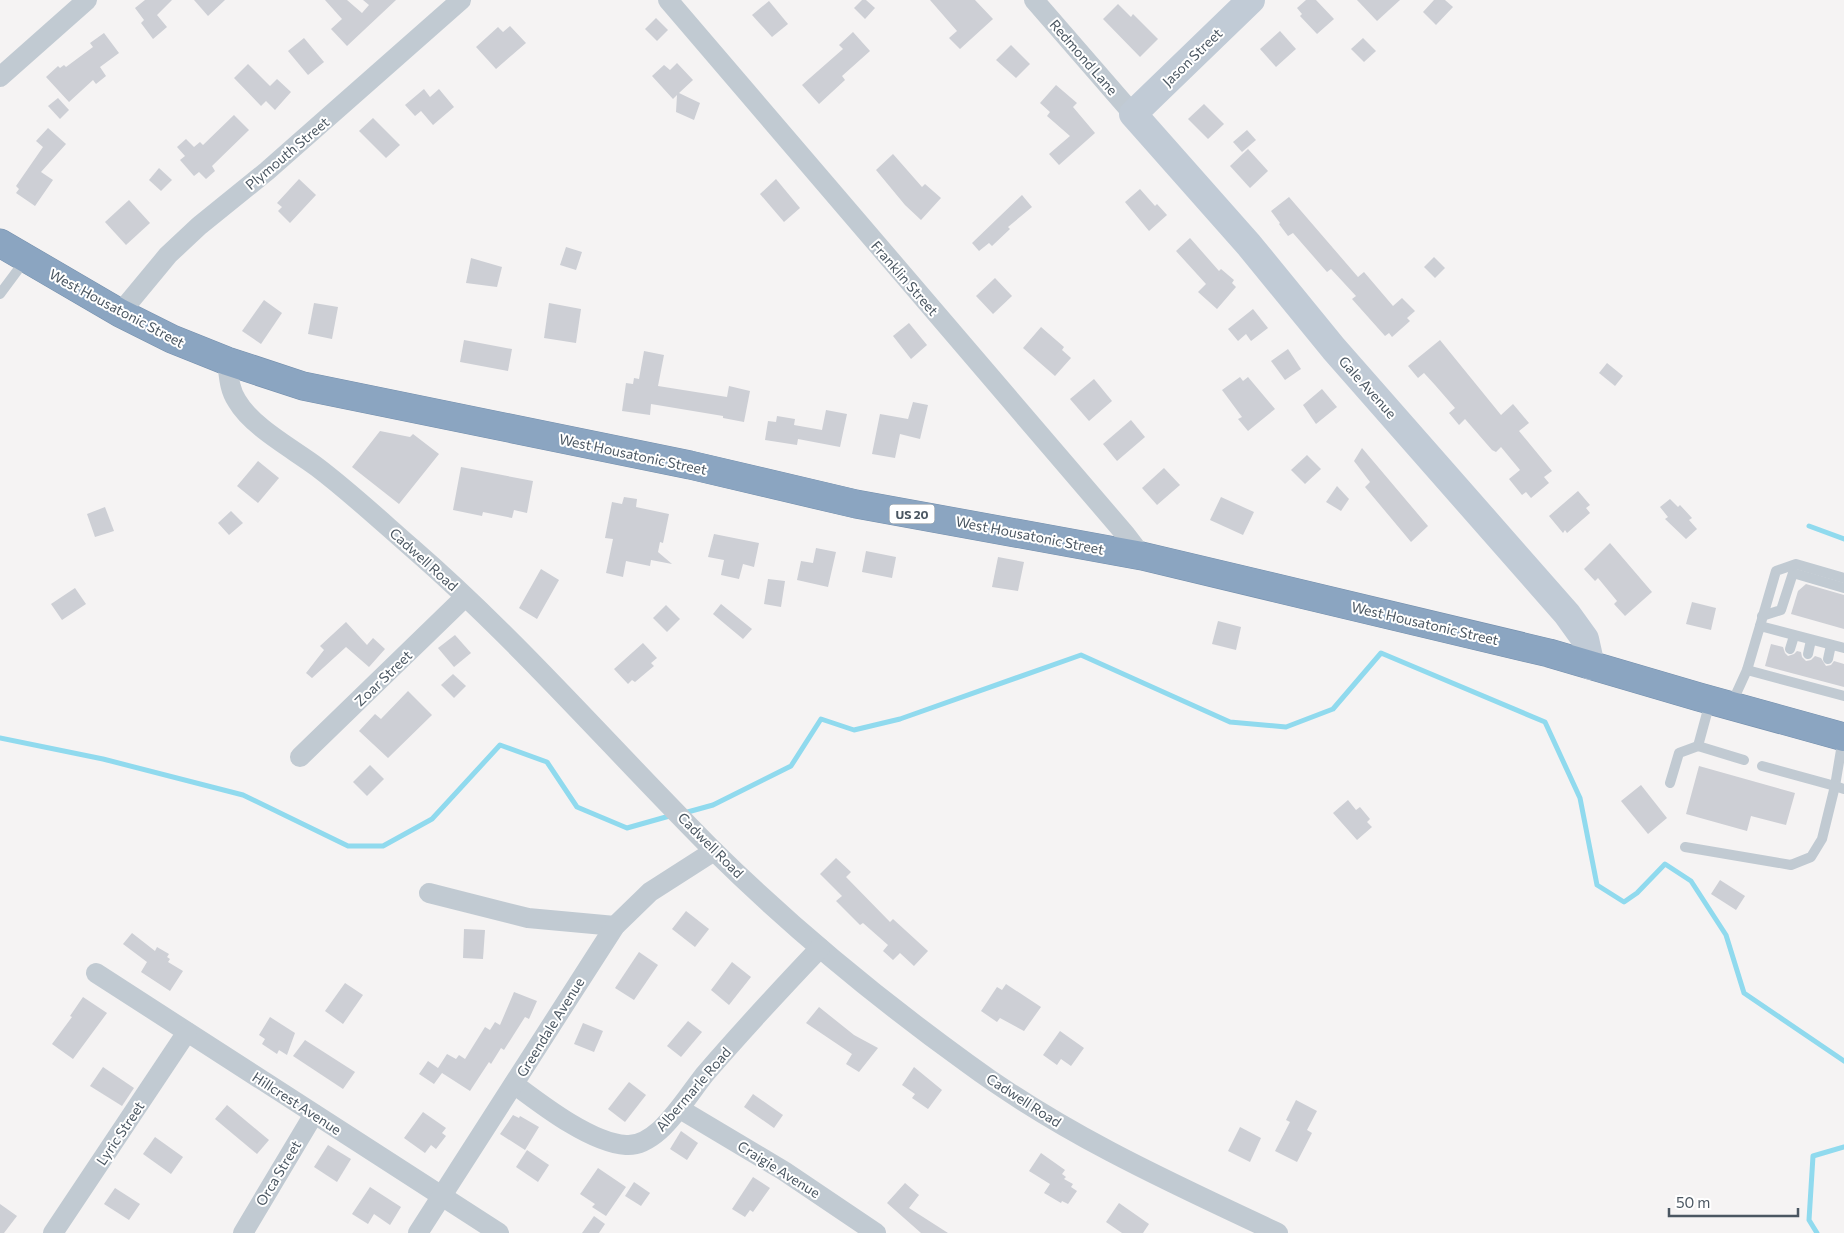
<svg xmlns="http://www.w3.org/2000/svg" width="1844" height="1233" viewBox="0 0 1844 1233" font-family="Commissioner,sans-serif">
<style>
.lines{fill:none;stroke-linecap:round;stroke-linejoin:round}
.stream{stroke:#90daee;stroke-width:5}
.building{fill:#cdcfd5}
.highway-casing{stroke:#7690ad;stroke-width:29}
.lane{stroke:#c1cad2;stroke-width:10}
.street{stroke:#c1cad2;stroke-width:20}
.secondary{stroke:#c1cbd6;stroke-width:28}
.highway{stroke:#8ba5c1;stroke-width:28}
.labels{text-anchor:middle;dominant-baseline:central;stroke-width:4;stroke-linejoin:round;paint-order:stroke}
.shield{fill:#fff;stroke:#808990;stroke-width:1}
.shield-label{font-size:12px;font-weight:bold;fill:#4a5661}
.street-label{font-size:14px;fill:#4a5661;stroke:#fff}
</style>
<rect width="100%" height="100%" fill="#f5f3f3"/>
<g class="lines">
<g class="stream">
<polyline points="1809,526 1844,539"/>
<polyline points="0,738 103,759 243,795 348,846 383,846 432,819 500,745 547,762 577,807 627,828 673,815"/>
<polyline points="684,813 713,805 791,766 821,719 854,730 900,719 1081,655 1230,722 1286,727 1333,709 1381,653 1545,722 1580,798 1597,885 1624,902 1637,893 1665,864 1691,881 1726,935 1744,993 1844,1061"/>
<polyline points="1817,1233 1809,1220 1813,1156 1844,1147"/>
</g>
</g>
<g class="building">
<polygon points="145,0 172,0 157,15 167,27 153,39 141,23 144,20 135,8"/>
<polygon points="194,0 225,0 208,16"/>
<polygon points="325,0 347,0 362,13 369,5 363,0 396,0 347,46 331,29 342,19"/>
<polygon points="862,0 866,0 875,8 865,19 854,8"/>
<polygon points="930,0 975,0 993,19 960,49 949,38 957,31"/>
<polygon points="1306,0 1316,0 1334,19 1317,34 1300,16 1302,14 1297,8"/>
<polygon points="1357,0 1400,0 1377,21"/>
<polygon points="1434,0 1445,0 1453,7 1436,25 1423,12"/>
<polygon points="769,1 788,24 772,37 752,15"/>
<polygon points="1118,4 1131,17 1133,14 1158,39 1140,57 1103,19"/>
<polygon points="656,18 668,30 657,41 645,29"/>
<polygon points="510,26 526,43 496,69 476,47 498,27 503,32"/>
<polygon points="1280,31 1296,49 1276,67 1260,49"/>
<polygon points="853,32 870,51 842,76 845,80 819,104 802,85 843,49 839,45"/>
<polygon points="104,33 119,53 100,67 106,76 96,84 93,80 69,102 46,77 58,66 60,68 64,65 66,67 93,47 90,43"/>
<polygon points="304,38 324,62 308,75 288,51"/>
<polygon points="1363,38 1376,51 1364,62 1351,49"/>
<polygon points="1011,45 1030,64 1016,78 996,60"/>
<polygon points="677,63 693,80 679,93 700,103 694,120 676,112 677,95 673,99 652,76 664,65 670,70"/>
<polygon points="248,64 270,86 277,79 291,92 275,110 266,101 261,106 234,78"/>
<polygon points="1056,85 1077,103 1073,107 1095,133 1059,165 1049,154 1070,136 1047,116 1050,112 1040,103"/>
<polygon points="424,89 430,97 439,89 454,107 433,125 421,111 415,116 405,105"/>
<polygon points="58,98 69,110 60,119 48,106"/>
<polygon points="1204,104 1224,124 1208,139 1188,119"/>
<polygon points="234,115 249,130 212,166 215,171 206,179 199,172 194,176 180,160 185,156 177,147 186,139 194,147 200,142 203,145"/>
<polygon points="373,118 400,145 386,158 359,131"/>
<polygon points="48,128 66,144 41,172 53,180 35,206 16,193 19,189 16,186 43,147 36,141"/>
<polygon points="1247,130 1256,140 1242,152 1233,142"/>
<polygon points="1248,149 1268,171 1250,188 1230,166"/>
<polygon points="893,154 922,187 925,184 941,198 921,220 905,205 876,170"/>
<polygon points="159,168 172,180 161,191 149,180"/>
<polygon points="299,179 316,195 290,223 278,211 282,207 277,203"/>
<polygon points="776,179 800,208 784,222 760,194"/>
<polygon points="1140,189 1155,206 1157,204 1167,215 1149,231 1125,202"/>
<polygon points="1022,195 1032,207 1008,227 1010,229 992,246 989,243 979,251 972,243"/>
<polygon points="1289,197 1358,277 1364,272 1393,306 1402,298 1415,311 1407,318 1410,321 1392,337 1389,333 1385,336 1352,299 1356,296 1331,269 1327,272 1293,233 1288,236 1279,224 1280,223 1271,211"/>
<polygon points="129,200 150,223 126,245 105,222"/>
<polygon points="1190,238 1219,271 1221,269 1234,280 1232,283 1236,287 1217,309 1198,292 1206,284 1176,251"/>
<polygon points="566,247 582,252 576,270 560,265"/>
<polygon points="1434,257 1445,268 1435,278 1424,267"/>
<polygon points="471,258 502,267 497,287 466,283"/>
<polygon points="995,278 1012,296 993,314 976,296"/>
<polygon points="264,300 282,313 261,344 242,331"/>
<polygon points="314,303 338,307 332,339 308,334"/>
<polygon points="549,303 581,309 576,343 544,338"/>
<polygon points="1253,309 1268,328 1251,341 1246,334 1238,341 1228,329"/>
<polygon points="909,323 927,345 911,359 893,336"/>
<polygon points="1041,327 1064,347 1062,350 1071,358 1055,376 1023,348"/>
<polygon points="464,340 512,349 508,371 460,362"/>
<polygon points="1440,340 1501,415 1513,404 1529,423 1519,431 1552,471 1544,477 1549,483 1531,498 1526,492 1522,495 1509,479 1520,470 1501,447 1496,452 1492,450 1465,419 1459,425 1449,413 1455,408 1435,385 1424,373 1418,378 1408,366"/>
<polygon points="1288,349 1301,369 1285,380 1271,361"/>
<polygon points="644,351 664,355 658,386 727,397 729,386 750,391 744,422 723,418 723,416 651,404 650,415 622,411 626,383 633,384 634,378 639,379"/>
<polygon points="1607,363 1623,376 1615,386 1599,373"/>
<polygon points="1240,377 1243,381 1248,377 1275,409 1248,431 1238,419 1242,417 1222,390"/>
<polygon points="1094,379 1112,401 1089,421 1070,399"/>
<polygon points="1322,389 1337,407 1316,424 1303,405"/>
<polygon points="913,402 928,405 920,439 900,434 895,458 872,454 880,414 908,419"/>
<polygon points="826,410 847,414 840,447 798,439 797,445 765,440 768,421 776,422 777,416 795,419 794,425 822,430"/>
<polygon points="1131,420 1145,437 1117,461 1103,444"/>
<polygon points="380,431 410,437 413,434 439,454 399,504 352,467"/>
<polygon points="1362,448 1428,526 1411,542 1365,487 1370,482 1354,461"/>
<polygon points="1307,455 1321,469 1305,484 1291,470"/>
<polygon points="258,461 279,478 258,503 237,486"/>
<polygon points="461,467 533,481 527,513 514,510 512,518 483,512 482,516 453,510"/>
<polygon points="1164,468 1180,485 1157,505 1142,488"/>
<polygon points="1337,486 1349,499 1341,511 1326,502"/>
<polygon points="1578,491 1590,505 1586,508 1590,513 1567,533 1565,530 1563,533 1549,516"/>
<polygon points="624,497 637,499 636,507 669,514 663,543 660,542 658,552 672,564 651,560 650,566 626,561 623,577 606,573 613,539 605,538 612,502 622,504"/>
<polygon points="1221,497 1254,512 1243,535 1210,520"/>
<polygon points="1670,499 1678,507 1680,505 1692,518 1689,520 1697,529 1686,539 1665,519 1668,517 1660,507"/>
<polygon points="105,507 114,531 95,537 87,514"/>
<polygon points="231,511 243,523 229,535 218,523"/>
<polygon points="714,534 759,543 754,567 743,564 739,579 721,575 724,560 708,557"/>
<polygon points="1610,543 1652,592 1625,616 1614,604 1617,601 1598,578 1595,581 1584,569"/>
<polygon points="816,548 836,552 828,587 797,580 801,561 813,563"/>
<polygon points="866,551 896,557 892,578 862,572"/>
<polygon points="998,557 1024,562 1018,591 992,587"/>
<polygon points="541,569 559,580 537,619 519,608"/>
<polygon points="768,579 785,581 781,607 764,604"/>
<polygon points="1806,584 1844,595 1844,629 1791,614 1798,591"/>
<polygon points="75,588 86,604 62,620 51,604"/>
<polygon points="1692,602 1716,608 1711,630 1686,624"/>
<polygon points="721,604 752,629 743,639 713,614"/>
<polygon points="666,605 680,619 667,632 653,618"/>
<polygon points="1218,621 1241,627 1236,650 1212,644"/>
<polygon points="346,622 367,645 373,638 385,649 369,667 346,647 312,678 306,673 324,650 320,646"/>
<polygon points="455,635 471,653 454,667 438,648"/>
<polygon points="643,643 657,658 651,663 654,666 635,682 632,680 628,684 614,669"/>
<polygon points="1771,644 1783,647 1785,653 1788,656 1794,654 1797,651 1801,652 1802,657 1806,661 1811,660 1815,656 1821,658 1826,666 1831,665 1834,661 1844,664 1844,687 1765,666"/>
<polygon points="453,674 466,686 454,698 441,685"/>
<polygon points="408,691 432,715 388,758 359,731 375,714 381,719"/>
<polygon points="370,765 384,779 367,796 353,782"/>
<polygon points="1699,766 1795,793 1786,825 1751,816 1747,831 1686,814"/>
<polygon points="1641,785 1667,818 1648,834 1621,801"/>
<polygon points="1348,800 1356,810 1360,807 1370,819 1367,822 1372,827 1357,840 1333,813"/>
<polygon points="836,858 851,872 846,877 890,922 893,919 928,951 914,966 900,953 893,960 883,951 888,945 863,923 860,925 836,901 842,896 820,874"/>
<polygon points="1720,880 1745,896 1736,910 1711,894"/>
<polygon points="686,911 709,929 695,947 672,929"/>
<polygon points="464,929 485,930 483,959 463,958"/>
<polygon points="132,933 155,951 157,947 169,954 167,957 170,959 168,962 183,971 170,991 141,972 147,962 123,944"/>
<polygon points="639,952 658,965 634,1000 615,988"/>
<polygon points="732,962 751,977 729,1005 711,990"/>
<polygon points="345,983 363,995 343,1024 325,1011"/>
<polygon points="1006,984 1041,1007 1024,1031 1000,1018 997,1022 981,1011 997,987 1002,990"/>
<polygon points="514,992 537,1001 529,1019 525,1017 504,1050 501,1048 491,1064 489,1062 470,1091 442,1073 434,1084 419,1074 428,1061 438,1068 447,1054 456,1059 459,1055 465,1059 485,1027 490,1030 495,1022 500,1025"/>
<polygon points="83,997 107,1013 73,1059 52,1044 72,1017 70,1016"/>
<polygon points="819,1007 854,1035 878,1048 859,1072 846,1064 852,1054 806,1023"/>
<polygon points="270,1017 295,1033 287,1055 279,1050 277,1054 262,1044 265,1039 259,1035"/>
<polygon points="688,1021 702,1032 681,1057 667,1046"/>
<polygon points="583,1023 603,1031 594,1052 574,1044"/>
<polygon points="1060,1031 1084,1048 1071,1066 1061,1059 1057,1065 1043,1055"/>
<polygon points="305,1040 355,1072 343,1089 293,1056"/>
<polygon points="103,1067 134,1088 122,1106 90,1086"/>
<polygon points="914,1067 942,1090 928,1109 912,1098 915,1094 902,1085"/>
<polygon points="629,1082 646,1095 625,1122 608,1109"/>
<polygon points="753,1094 783,1115 774,1128 744,1107"/>
<polygon points="1296,1100 1317,1111 1307,1130 1312,1133 1297,1162 1275,1151 1290,1122 1286,1120"/>
<polygon points="227,1105 269,1140 257,1154 215,1119"/>
<polygon points="423,1112 446,1128 442,1133 446,1136 436,1149 431,1145 425,1153 404,1138"/>
<polygon points="513,1115 519,1118 520,1116 539,1127 525,1150 500,1134"/>
<polygon points="1240,1127 1261,1138 1250,1162 1228,1151"/>
<polygon points="681,1131 698,1143 687,1160 670,1149"/>
<polygon points="155,1137 183,1157 171,1174 143,1154"/>
<polygon points="328,1145 351,1159 337,1182 314,1167"/>
<polygon points="527,1150 549,1165 538,1182 516,1167"/>
<polygon points="1041,1153 1065,1170 1062,1174 1066,1177 1064,1179 1073,1184 1071,1187 1077,1191 1068,1204 1062,1201 1061,1203 1044,1193 1050,1184 1029,1171"/>
<polygon points="598,1168 626,1187 606,1216 592,1207 595,1204 580,1194"/>
<polygon points="753,1177 770,1188 753,1212 750,1210 745,1217 732,1209"/>
<polygon points="634,1182 650,1193 641,1206 625,1196"/>
<polygon points="905,1183 919,1195 909,1208 948,1233 921,1233 887,1203"/>
<polygon points="370,1187 401,1207 390,1225 374,1214 368,1224 352,1214"/>
<polygon points="115,1188 140,1204 129,1220 104,1204"/>
<polygon points="1119,1203 1149,1224 1143,1233 1122,1233 1106,1222"/>
<polygon points="0,1204 17,1216 4,1233 0,1233"/>
<polygon points="594,1216 605,1224 599,1233 582,1233"/>
</g>
<g class="lines">
<g class="highway-casing">
<polyline id="highway" points="0,243 120,313 172,339 227,361 303,386 690,465 856,504 1142,556 1549,653 1699,697 1844,737"/>
</g>
<g class="lane">
<polyline points="0,294 26,259"/>
<polyline points="1762,616 1781,610 1793,573 1844,588"/>
<polyline points="1760,626 1776,571 1796,564 1844,578"/>
<polyline points="1790,649 1794,636"/>
<polyline points="1808,654 1811,640"/>
<polyline points="1828,659 1831,645"/>
<polyline points="1747,670 1844,696"/>
<polyline points="1710,702 1698,746 1744,760"/>
<polyline points="1731,705 1747,670 1760,626 1844,648"/>
<polyline points="1762,766 1835,786 1843,738"/>
<polyline points="1670,783 1679,753 1698,746"/>
<polyline points="1685,847 1791,865 1811,857 1822,839 1835,786 1844,789"/>
</g>
<g class="street">
<polyline points="668,0 1126,535 1142,556"/>
<polyline points="1034,0 1133,114"/>
<polyline points="0,77 87,0"/>
<polyline points="120,313 168,255 199,226 267,171 461,0"/>
<path d="M227 361C229 376 229 389 237 401 252 427 293 449 317 467 350 492 381 521 412 548 519 641 612 749 712 849 791 927 877 998 967 1063 1063 1134 1171 1183 1278 1233"/>
<polyline points="300,757 465,597"/>
<polyline points="429,893 528,918 615,926"/>
<polyline points="96,973 499,1233"/>
<path d="M514 1084C542 1105 591 1143 626 1145 638 1146 651 1138 660 1130 678 1113 690 1093 705 1074 742 1031 781 989 820 948"/>
<polyline points="680,1109 784,1171 876,1233"/>
<polyline points="53,1233 187,1032"/>
<polyline points="243,1233 314,1114"/>
<polyline points="418,1233 615,926 650,892 714,851"/>
</g>
<polyline class="secondary" points="1251,0 1133,114 1249,245 1334,349 1567,614 1585,639 1591,666"/>
<use href="#highway" class="highway"/>
</g>
<g class="labels">
<rect class="shield" x="889.5" y="504.5" width="45" height="19" rx="4"/>
<g class="shield-label">
<text x="912" y="514">US 20</text>
</g>
<g class="street-label">
<text transform="translate(1084 57) rotate(49)">Redmond Lane</text>
<text transform="translate(1192 57) rotate(-44)">Jason Street</text>
<text transform="translate(287 153) rotate(-40)">Plymouth Street</text>
<text transform="translate(905 278) rotate(49)">Franklin Street</text>
<text transform="translate(117 308) rotate(28)">West Housatonic Street</text>
<text transform="translate(1368 387) rotate(48)">Gale Avenue</text>
<text transform="translate(633 454) rotate(12)">West Housatonic Street</text>
<text transform="translate(1030 535) rotate(11)">West Housatonic Street</text>
<text transform="translate(424 559) rotate(42)">Cadwell Road</text>
<text transform="translate(1425 623) rotate(13)">West Housatonic Street</text>
<text transform="translate(383 678) rotate(-44)">Zoar Street</text>
<text transform="translate(711 845) rotate(45)">Cadwell Road</text>
<text transform="translate(550 1027) rotate(-58)">Greendale Avenue</text>
<text transform="translate(693 1089) rotate(-49)">Albermarle Road</text>
<text transform="translate(1024 1100) rotate(33)">Cadwell Road</text>
<text transform="translate(297 1103) rotate(33)">Hillcrest Avenue</text>
<text transform="translate(120 1133) rotate(-56)">Lyric Street</text>
<text transform="translate(779 1169) rotate(32)">Craigie Avenue</text>
<text transform="translate(278 1173) rotate(-59)">Orca Street</text>
</g>
</g>
<path d="M1669 1208v8h129v-8" fill="none" stroke="#4a5661" stroke-width="2.5"/>
<text x="1676" y="1208" font-size="15" fill="#4a5661" stroke="#ffffff" stroke-width="4" paint-order="stroke">50 m</text>
</svg>
